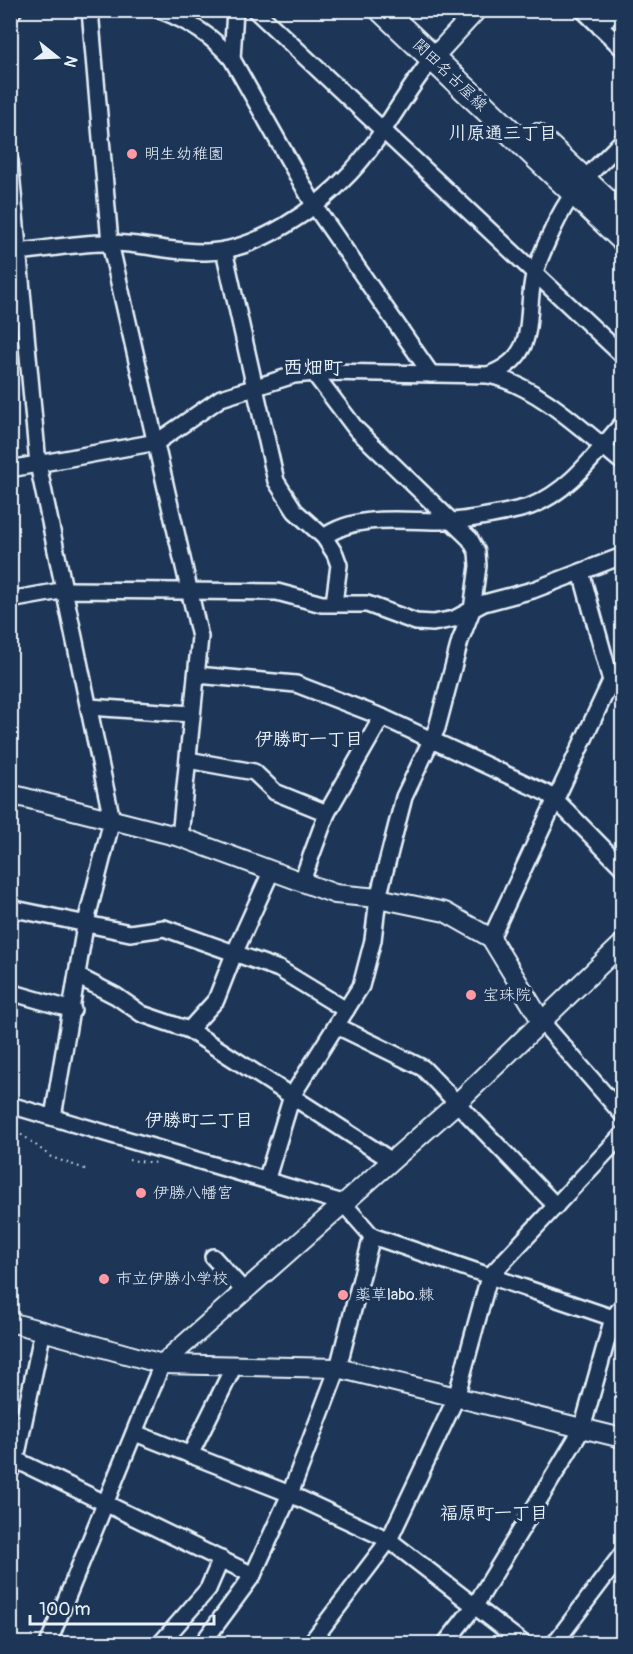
<svg xmlns="http://www.w3.org/2000/svg" width="633" height="1654" viewBox="0 0 633 1654" font-family="Pangolin,'Klee One',sans-serif">
<style>
.lines{fill:none;stroke-linecap:round;stroke-linejoin:round}
.minor-casing{stroke:#e8f1f8;stroke-width:20}
.tertiary-casing{stroke:#e8f1f8;stroke-width:22}
.primary-casing{stroke:#e8f1f8;stroke-width:28}
.path{stroke:#e8f1f8;stroke-width:2;stroke-dasharray:1.5 4.5;stroke-linecap:butt}
.minor{stroke:#1d3557;stroke-width:15}
.tertiary{stroke:#1d3557;stroke-width:18}
.primary{stroke:#1d3557;stroke-width:24}
.poi-dot{fill:#ff9aa2;stroke:#1d3557;stroke-width:2}
.labels{text-anchor:middle;dominant-baseline:central;stroke-width:6;stroke-linejoin:round;paint-order:stroke}
.street-label{font-size:16px;fill:#e8f1f8;stroke:#1d3557}
.poi-label{font-size:16px;fill:#e8f1f8;stroke:#1d3557;text-anchor:start}
.neighbourhood-label{font-size:18px;font-weight:bold;fill:#e8f1f8;stroke:#1d3557}
.quarter-label{font-size:20px;font-weight:bold;fill:#e8f1f8;stroke:#1d3557}
</style>
<rect width="100%" height="100%" fill="#1d3557"/>
<filter id="ink" filterUnits="userSpaceOnUse"><feTurbulence type="fractalNoise" baseFrequency=".0167" numOctaves="2"/><feDisplacementMap in="SourceGraphic" scale="12" xChannelSelector="R" yChannelSelector="G"/><feConvolveMatrix kernelMatrix="1 2 1 2 8 2 1 2 1" color-interpolation-filters="sRGB"/></filter>
<g filter="url(#ink)">
<g class="lines">
<g class="minor-casing">
<g id="minor">
<polyline points="90,10 110,243 200,637 180,837"/>
<path d="M160 10C188 21 213 36 232 59L314 205 431 374"/>
<polyline points="255,10 622,355"/>
<polyline points="583,10 622,48"/>
<polyline points="10,11 14,10"/>
<polyline points="600,27 615,10"/>
<polyline points="232,59 235,10"/>
<polyline points="10,161 38,464 112,820 85,926 53,1117"/>
<polyline points="224,250 276,481 295,511 324,537 335,554 339,565 334,603"/>
<path d="M10 253C43 250 78 242 110 243 142 243 173 253 206 252 257 251 317 209 350 173 383 138 403 94 433 58"/>
<path d="M488 375C540 356 524 318 534 275 539 258 557 218 567 203 580 180 604 161 622 141"/>
<path d="M10 469 157 442 221 398 294 375 326 372 488 375C537 385 584 431 622 462"/>
<path d="M324 537C358 512 409 522 449 521 464 521 517 511 531 506 570 491 595 454 622 424"/>
<polyline points="10,600 66,590 277,592 322,604 367,604 416,622 433,623 454,619 484,603 533,590 622,556"/>
<polyline points="197,675 296,684 382,717 546,793 555,799 622,867"/>
<polyline points="89,707 191,714"/>
<polyline points="188,760 254,772 275,792 327,813"/>
<polyline points="302,881 327,813 382,717"/>
<polyline points="10,908 130,933 164,928 279,969 346,1010"/>
<polyline points="491,938 611,681 581,572"/>
<polyline points="79,977 116,996 142,1014 189,1030 392,1161"/>
<polyline points="10,992 73,1010"/>
<polyline points="542,1022 622,1114"/>
<polyline points="337,1026 423,1068 556,1206"/>
<polyline points="189,1030 216,1000 234,954 271,872"/>
<polyline points="10,1105 343,1203 372,1236 338,1368 290,1494 253,1575 202,1644"/>
<polyline points="267,1178 292,1096 361,986 373,940 378,898 404,797 437,728 460,641 472,610 478,566 477,552 470,539 356,429 313,372"/>
<polyline points="372,1236 622,1321"/>
<polyline points="213,1257 244,1291"/>
<polyline points="135,1433 290,1494 389,1540 524,1644"/>
<polyline points="190,1455 234,1366"/>
<polyline points="10,1457 253,1575"/>
<polyline points="10,1472 16,1459 43,1330"/>
<polyline points="48,1644 162,1364"/>
<polyline points="160,1644 208,1589 221,1559"/>
<polyline points="310,1644 389,1540 456,1398 489,1277 622,1135"/>
<polyline points="445,1644 476,1604 582,1429 613,1318 622,1306"/>
<polyline points="554,1644 622,1554"/>
</g>
</g>
<g class="tertiary-casing">
<g id="tertiary">
<polyline points="433,58 477,10"/>
<polyline points="10,794 180,837 335,894 378,898 445,912 491,938 542,1022"/>
<polyline points="10,1322 162,1364 338,1368 622,1438"/>
<polyline points="162,1364 456,1104 622,944"/>
</g>
</g>
<g class="primary-casing">
<g id="primary">
<polyline points="382,10 622,238"/>
<polyline points="537,136 622,216"/>
</g>
</g>
<g class="path">
<polyline points="10,1130 24,1136 51,1157 88,1170"/>
<polyline points="129,1160 157,1163"/>
</g>
<use href="#minor" class="minor"/>
<use href="#tertiary" class="tertiary"/>
<use href="#primary" class="primary"/>
</g>
</g>
<g class="poi-dot">
<circle cx="132" cy="154" r="6"/>
<circle cx="471" cy="995" r="6"/>
<circle cx="141" cy="1193" r="6"/>
<circle cx="104" cy="1279" r="6"/>
<circle cx="343" cy="1295" r="6"/>
</g>
<g class="labels">
<g class="street-label">
<text transform="translate(450 75) rotate(44)">関田名古屋線</text>
</g>
<g class="poi-label">
<text x="144" y="154">明生幼稚園</text>
<text x="483" y="995">宝珠院</text>
<text x="153" y="1193">伊勝八幡宮</text>
<text x="116" y="1279">市立伊勝小学校</text>
<text x="355" y="1295">薬草labo.棘</text>
</g>
<g class="neighbourhood-label">
<text x="503" y="133">川原通三丁目</text>
<text x="309" y="739">伊勝町一丁目</text>
<text x="199" y="1120">伊勝町二丁目</text>
<text x="494" y="1513">福原町一丁目</text>
</g>
<g class="quarter-label">
<text x="313" y="367">西畑町</text>
</g>
</g>
<rect width="633" height="1654" fill="none" stroke="#1d3557" stroke-width="36"/>
<rect x="18" y="18" width="597" height="1618" fill="none" stroke="#e8f1f8" stroke-width="2" filter="url(#ink)"/>
<g transform="translate(57 57) rotate(108)" stroke="#1d3557" stroke-width="4.5" paint-order="stroke">
<path d="M0-4.5L10 22L0 15L-10 22Z" fill="#e8f1f8"/>
<text y="-9" font-size="16" font-weight="bold" text-anchor="middle" fill="#e8f1f8">N</text>
</g>
<path d="M30 1615v9h184v-9" fill="none" stroke="#e8f1f8" stroke-width="3"/>
<text x="39" y="1615" font-size="18" fill="#e8f1f8" stroke="#1d3557" stroke-width="4.5" paint-order="stroke">100 m</text>
</svg>
